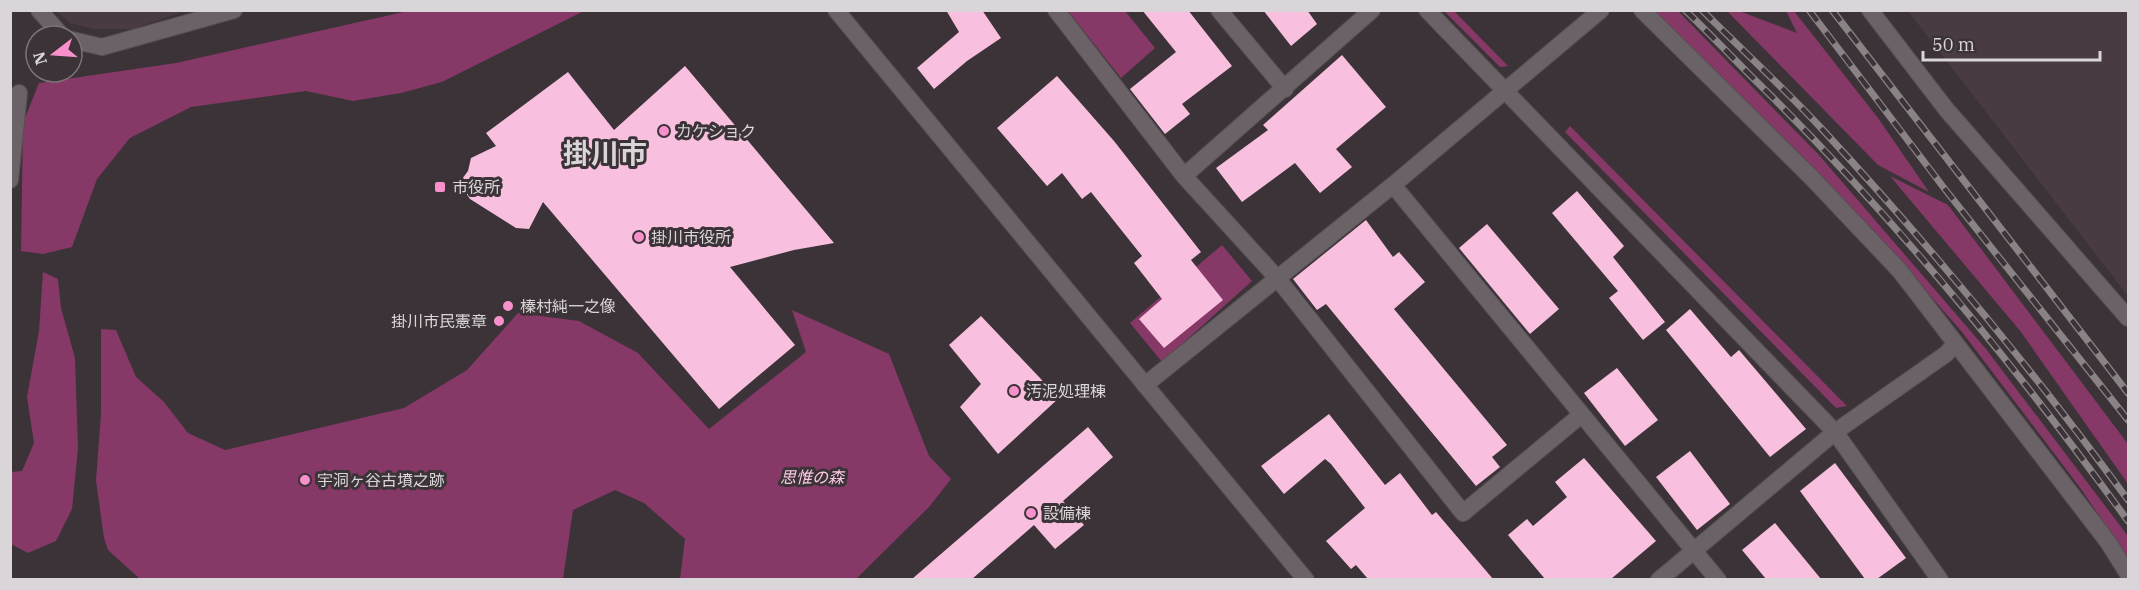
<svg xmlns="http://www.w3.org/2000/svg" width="2139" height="590" viewBox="0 0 2139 590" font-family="'IBM Plex Serif','Noto Sans JP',serif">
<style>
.built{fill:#483b42}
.green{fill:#863867}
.building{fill:#f8c0de}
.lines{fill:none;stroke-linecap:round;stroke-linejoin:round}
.minor-casing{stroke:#564f53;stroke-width:18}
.tertiary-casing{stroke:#564f53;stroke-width:18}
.minor{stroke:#6a6266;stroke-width:16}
.tertiary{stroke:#6a6266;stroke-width:16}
.rail-casing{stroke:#898386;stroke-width:7}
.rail{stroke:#3b3337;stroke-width:4.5;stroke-dasharray:14;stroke-linecap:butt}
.poi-dot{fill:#f890cc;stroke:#3b3337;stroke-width:2}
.labels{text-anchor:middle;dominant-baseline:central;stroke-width:6;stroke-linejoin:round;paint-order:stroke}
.poi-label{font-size:16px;fill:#dad5d8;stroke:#3b3337;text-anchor:start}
.park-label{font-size:16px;font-style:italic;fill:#f8c9e2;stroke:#3b3337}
.town-label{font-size:28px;font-weight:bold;fill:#dad5d8;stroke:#3b3337}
</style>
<rect width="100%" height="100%" fill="#3b3337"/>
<g class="built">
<polygon points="56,11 185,11 133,29 94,29 70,23"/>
<polygon points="1908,11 2128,11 2128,296"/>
</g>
<g class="green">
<polygon points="408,11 584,11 442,82 401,93 353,101 306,91 191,107 130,138 97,179 72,247 43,254 21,251 23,123 39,83 176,63"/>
<polygon points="1068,11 1125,11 1155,48 1121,78"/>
<polygon points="1444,11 1454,11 1508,66 1500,67"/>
<polygon points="1649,11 1678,11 1819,155 1986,349 2128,536 2128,558 2081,489 1962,332 1898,259"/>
<polygon points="1727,11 1739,11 1797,33 1786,11 1794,11 1878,118 1929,192 1878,165"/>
<polygon points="1570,126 1847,406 1836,408 1565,132"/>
<polygon points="1890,176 1948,205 2128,444 2128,484 2021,332"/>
<polygon points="1222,245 1252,281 1162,362 1130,323"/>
<polygon points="43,272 58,279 61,308 75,358 78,449 72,509 56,541 28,553 11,544 11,472 22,471 34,443 27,397 39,331"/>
<polygon points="792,310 889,354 929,456 951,479 929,507 856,579 680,579 685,539 644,503 615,490 573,510 563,579 140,579 108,550 104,538 96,481 101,413 101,329 116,330 136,377 164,402 188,433 225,450 404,408 467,370 518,313 579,321 638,353 709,429 806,352"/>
</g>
<g class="building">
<polygon points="946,10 982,10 1001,38 967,61 934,89 917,68 959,32"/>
<polygon points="1142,10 1188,10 1232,66 1182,104 1190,114 1165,134 1130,89 1176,52"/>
<polygon points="1263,10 1307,10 1317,24 1291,46"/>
<polygon points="1342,55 1386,107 1336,149 1352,167 1320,193 1295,163 1242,202 1216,168 1268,130 1263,125"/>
<polygon points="685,66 834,243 794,250 730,267 795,345 719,409 543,202 529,229 516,228 470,199 459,183 468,171 471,158 496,146 486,133 568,72 614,130"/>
<polygon points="1057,76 1114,141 1201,252 1191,260 1223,300 1164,348 1139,319 1162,299 1134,263 1142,256 1091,192 1082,199 1062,173 1047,186 997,128"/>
<polygon points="1577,191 1624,246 1613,257 1665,322 1643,340 1609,298 1618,291 1552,213"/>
<polygon points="1366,220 1393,257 1399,252 1425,282 1394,309 1507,445 1492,457 1500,467 1476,486 1326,304 1317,310 1293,279"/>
<polygon points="1487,224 1559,309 1530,334 1459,248"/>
<polygon points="1690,309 1731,357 1739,350 1806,429 1770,457 1666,330"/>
<polygon points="981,316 1059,398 998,454 960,407 981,384 949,345"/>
<polygon points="1617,368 1658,420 1625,446 1584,393"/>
<polygon points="1329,414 1385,485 1400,473 1432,515 1436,512 1493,579 1368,579 1356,565 1351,569 1326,541 1365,508 1331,464 1325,459 1284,494 1261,466"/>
<polygon points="1088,427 1113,457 1063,501 1084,525 1055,549 1034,525 972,579 912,579"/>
<polygon points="1690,451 1730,504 1697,530 1656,477"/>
<polygon points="1584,458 1656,541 1611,579 1545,579 1508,535 1527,519 1533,526 1567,497 1555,482"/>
<polygon points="1835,463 1906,558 1877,579 1865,579 1800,491"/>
<polygon points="1775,523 1821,579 1766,579 1742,550"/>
</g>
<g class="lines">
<g class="minor-casing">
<g id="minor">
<polyline points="39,10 62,36"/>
<polyline points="1056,10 1184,176 1278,279 1463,513 1581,415"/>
<polyline points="1219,10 1285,89"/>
<polyline points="1427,10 1835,432 1940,580"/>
<polyline points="1642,10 1811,177 1900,271 2108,542 2128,574"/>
<polyline points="1870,10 1946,109 2128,318"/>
<polyline points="72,40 102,47 234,10"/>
<polyline points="1184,176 1372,10"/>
<polyline points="10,180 19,93"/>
<polyline points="1393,185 1718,580"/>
<polyline points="1145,385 1393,185 1601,10"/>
<polyline points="1659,580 1835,432 1946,354 1955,344"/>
</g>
</g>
<g class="tertiary-casing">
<polyline id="tertiary" points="836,10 1306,580"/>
</g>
<use href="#minor" class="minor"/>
<use href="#tertiary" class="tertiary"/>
<g class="rail-casing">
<g id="rail">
<path d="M1685 10C1709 33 1732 57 1756 81 1894 216 2015 365 2128 521"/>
<path d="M1702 10C1742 50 1784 88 1822 129 1931 247 2033 370 2128 500"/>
<polyline points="1809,10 1944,188 2128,420"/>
<polyline points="1832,10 2128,393"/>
</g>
</g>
<use href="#rail" class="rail"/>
</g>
<g class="poi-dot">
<circle cx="664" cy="131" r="6"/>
<rect x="434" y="181" width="12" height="12" rx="3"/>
<circle cx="639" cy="237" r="6"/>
<circle cx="508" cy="306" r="6"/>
<circle cx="499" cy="321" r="6"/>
<circle cx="1014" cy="391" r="6"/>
<circle cx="305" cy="480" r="6"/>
<circle cx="1031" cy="513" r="6"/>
</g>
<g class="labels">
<g class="poi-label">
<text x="676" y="131">カケショク</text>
<text x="452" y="187">市役所</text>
<text x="651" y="237">掛川市役所</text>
<text x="520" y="306">榛村純一之像</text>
<text x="487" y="321" text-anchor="end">掛川市民憲章</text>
<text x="1026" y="391">汚泥処理棟</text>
<text x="317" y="480">宇洞ヶ谷古墳之跡</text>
<text x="1043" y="513">設備棟</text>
</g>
<g class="park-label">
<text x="812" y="477">思惟の森</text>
</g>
<g class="town-label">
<text x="605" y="152">掛川市</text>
</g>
</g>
<rect width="2139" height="590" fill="none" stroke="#dad5d8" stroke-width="24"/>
<g transform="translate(54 54) rotate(253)"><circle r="28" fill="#3b3337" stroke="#7b7477" stroke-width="1.5"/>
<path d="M0-4.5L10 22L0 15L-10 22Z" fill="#f890cc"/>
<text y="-9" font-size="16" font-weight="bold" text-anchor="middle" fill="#dad5d8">N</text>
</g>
<path d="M1923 51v9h177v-9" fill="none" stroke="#dad5d8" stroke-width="3"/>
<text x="1932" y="51" font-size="18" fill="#dad5d8" stroke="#3b3337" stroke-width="4.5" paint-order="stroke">50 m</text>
</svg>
